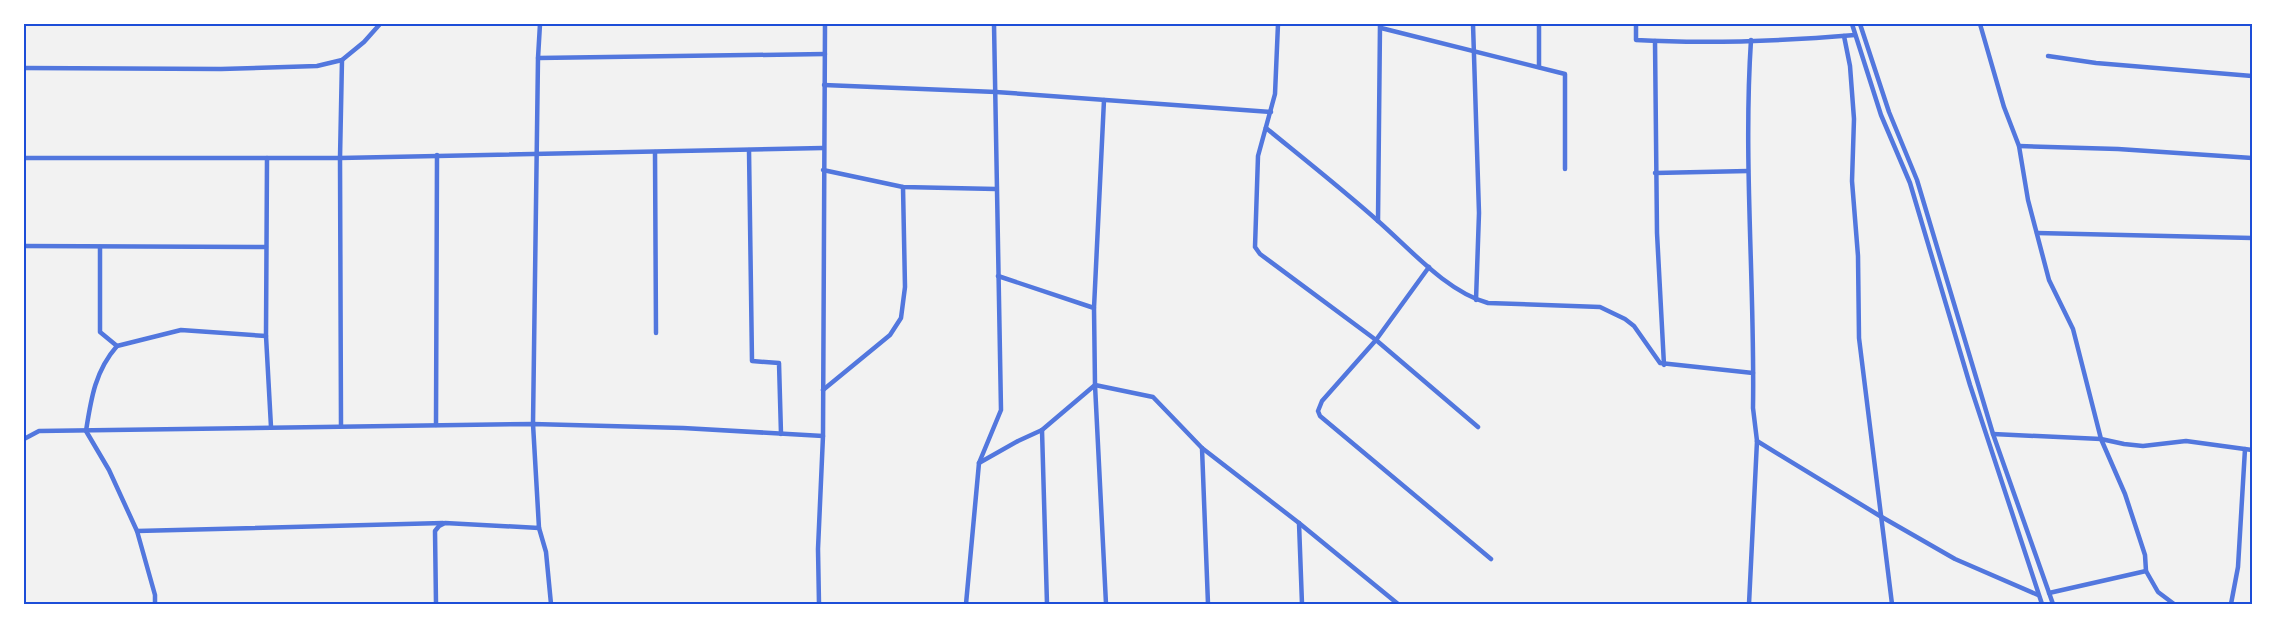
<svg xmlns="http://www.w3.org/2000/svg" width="2276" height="628" viewBox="0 0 2276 628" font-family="'Sofia Sans Condensed',sans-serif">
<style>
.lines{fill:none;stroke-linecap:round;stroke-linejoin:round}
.minor{stroke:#5277de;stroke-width:4.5}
.neatline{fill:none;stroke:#1d4ed8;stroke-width:2}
</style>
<rect width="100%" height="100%" fill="#f2f2f2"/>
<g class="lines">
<g class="minor">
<polyline points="1278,24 1275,94 1258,156 1255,247 1260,254 1376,340 1478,427"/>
<polyline points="1473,24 1479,213 1476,300"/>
<path d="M1636 24V40C1708 44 1783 41 1855 35"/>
<polyline points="1852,24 1881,115 1910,183 1970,385 2042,604"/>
<polyline points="1860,24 1889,112 1917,180 1993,434 2053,604"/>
<polyline points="1980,24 2004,107 2019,146 2028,200 2049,280 2073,329 2101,439 2125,494 2145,555 2146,571 2158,592 2174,604"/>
<polyline points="1381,28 1565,74 1565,169"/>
<polyline points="1844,36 1850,66 1854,119 1852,181 1858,256 1859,338 1892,604"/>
<polyline points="1655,41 1657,233 1664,365"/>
<polyline points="2048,56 2096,63 2252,76"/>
<polyline points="538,58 825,54"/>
<polyline points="1539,67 1539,24"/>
<polyline points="24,68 221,69 317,66 342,60 364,42 380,24"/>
<polyline points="824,85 996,92 1271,112"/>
<path d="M1266 128C1304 159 1342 189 1378 221 1410 249 1447 292 1488 303L1600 307 1625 319 1634 326 1660 363 1753 373"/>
<polyline points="2019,146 2118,149 2252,158"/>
<polyline points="749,150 752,361 779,363 781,434"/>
<polyline points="655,152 656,333"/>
<polyline points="24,158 340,158 823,148"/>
<polyline points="267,158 266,336 271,427"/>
<polyline points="823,170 903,187 996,189"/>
<polyline points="1655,173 1748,171"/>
<polyline points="1378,221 1380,24"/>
<polyline points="2037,233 2252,238"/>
<polyline points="24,246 266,247"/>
<path d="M100 247V332L117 346C95 371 91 399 86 431L109 470 137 531 155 595V604"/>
<polyline points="1429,267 1376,340 1322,401 1318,411 1320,416 1491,559"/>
<polyline points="998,276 1094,308 1095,385 1106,604"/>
<polyline points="1094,308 1104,100"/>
<polyline points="117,346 181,330 266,336"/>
<polyline points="823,390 890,335 901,318 905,287 903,187"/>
<polyline points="436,425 437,155"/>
<polyline points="341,426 340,158 342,60"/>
<polyline points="1042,430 1047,604"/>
<polyline points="1993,434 2101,439 2124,444 2143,446 2186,441 2252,450"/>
<polyline points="24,439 39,431 533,424 683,428 823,436"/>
<polyline points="1757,441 1880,516 1955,559 2038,595"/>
<polyline points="1202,448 1208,604"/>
<polyline points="979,463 1018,441 1042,430 1095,385 1153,397 1202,448 1299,523 1398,604"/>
<polyline points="1299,523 1302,604"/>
<polyline points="539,528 546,552 551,604"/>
<polyline points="137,531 443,523"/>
<polyline points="2049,593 2146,571"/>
<polyline points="436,604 435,531 439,526 445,523 539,528 533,424 538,58 540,24"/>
<polyline points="819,604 818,549 823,436 825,24"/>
<polyline points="966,604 979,463 1001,410 994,24"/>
<path d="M1749 604 1757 441 1753 408C1755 285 1743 162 1751 40"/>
<polyline points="2231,604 2238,567 2245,449"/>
</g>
</g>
<rect width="2276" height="628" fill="none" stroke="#ffffff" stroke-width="50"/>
<rect x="25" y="25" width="2226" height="578" class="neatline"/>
</svg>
